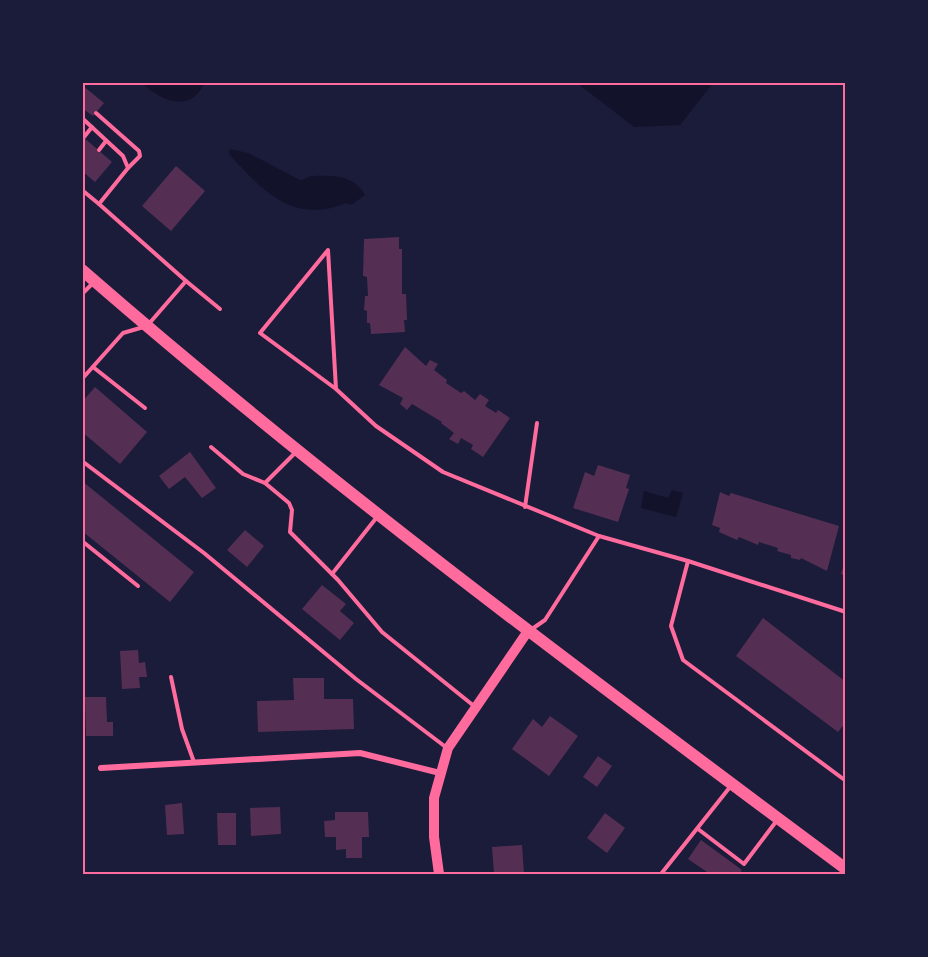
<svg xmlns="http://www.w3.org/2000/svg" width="928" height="957" viewBox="0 0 928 957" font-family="Quicksand,sans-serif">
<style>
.water{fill:#12122b}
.building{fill:#542f53}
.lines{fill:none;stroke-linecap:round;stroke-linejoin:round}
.service{stroke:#ff6b9d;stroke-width:4}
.minor{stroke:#ff6b9d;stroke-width:6}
.tertiary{stroke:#ff6b9d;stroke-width:10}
.secondary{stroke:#ff6b9d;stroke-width:12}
.neatline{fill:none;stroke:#ff6b9d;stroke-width:2}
</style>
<rect width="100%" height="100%" fill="#1b1b3a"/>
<g class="water">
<path d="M142 83H204C191 114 161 101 142 83Z"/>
<polygon points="577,83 713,83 680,125 634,127"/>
<path d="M230 149 248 153 300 180C306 180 307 176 314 176 333 175 354 175 365 195L351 205 346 203C293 225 262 190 229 154Z"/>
<polygon points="672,490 683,493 676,517 641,508 644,491 668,498"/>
</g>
<g class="building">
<polygon points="82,85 104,103 93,116 82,108"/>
<polygon points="82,136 112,162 95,182 82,171"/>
<polygon points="176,166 205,191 171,231 142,206"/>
<polygon points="399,237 399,249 402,249 402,294 406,294 407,320 404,320 405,332 371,334 370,323 367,323 367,311 364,310 365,296 368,296 367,277 363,276 364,239"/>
<polygon points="405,347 426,366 430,360 438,364 434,370 447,380 446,383 461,393 464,391 475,400 480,394 489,400 485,406 496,413 498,410 510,418 483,457 471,449 473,445 461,438 458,444 449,439 454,433 441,423 442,422 412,404 407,410 400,404 403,398 379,385"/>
<polygon points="95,387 147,432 120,464 82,432 82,402"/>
<polygon points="190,452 216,488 202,498 185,477 169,489 159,476"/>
<polygon points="598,465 630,475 626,488 629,489 618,522 573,508 585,472 594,476"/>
<polygon points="82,481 194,572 170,602 82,531"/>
<polygon points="720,492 729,496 731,493 839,526 827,571 801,558 800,560 791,558 791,555 777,551 778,548 759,542 758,545 739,537 737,540 719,532 720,528 712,525"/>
<polygon points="245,530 264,546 247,567 227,550"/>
<polygon points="845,561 846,561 846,576 841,574"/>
<polygon points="322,585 346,604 340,611 354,623 340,640 302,609"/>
<polygon points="763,618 846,682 846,722 838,732 736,656"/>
<polygon points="138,650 139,663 145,662 147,677 139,677 140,688 122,689 120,651"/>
<polygon points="293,678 324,678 324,699 353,699 354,729 258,732 257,701 294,700"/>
<polygon points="85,697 106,697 107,722 113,722 113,736 86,736"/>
<polygon points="550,716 578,736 549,776 512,749 533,719 542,727"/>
<polygon points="598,756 612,766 597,787 583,777"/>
<polygon points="182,803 184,834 167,835 165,805"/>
<polygon points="280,807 281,834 251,836 250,808"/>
<polygon points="335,812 368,812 369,837 362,837 362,858 346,858 346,849 336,850 336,837 325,837 324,821 335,820"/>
<polygon points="217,813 236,813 236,845 218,845"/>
<polygon points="605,813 625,828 607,853 587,838"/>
<polygon points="701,840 742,870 739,874 710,874 688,859"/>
<polygon points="522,845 524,874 494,874 492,847"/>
</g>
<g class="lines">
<g class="service">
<polyline points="96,113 139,151 140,156 128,168"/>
<polyline points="82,118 123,156 128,168 99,204 186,281 147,326 123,333 82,379"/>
<polyline points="84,137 92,127"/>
<polyline points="99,150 106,141"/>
<polyline points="82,190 99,204"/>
<polyline points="186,281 220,309"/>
<polyline points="82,294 94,282"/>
<polyline points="93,367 145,408"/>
<polyline points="336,389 328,250 260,333 336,389 376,426 443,472 599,536 545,620 532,629"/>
<polyline points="211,447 243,474 265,483"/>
<polyline points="297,451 265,483 289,503 292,510 290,532 338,580 382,632 474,706"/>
<polyline points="82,461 204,553 356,679 447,748"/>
<polyline points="525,507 537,423"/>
<polyline points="599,536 688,561 671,626 683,660 846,781"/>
<polyline points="82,541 138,586"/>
<polyline points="688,561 846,612"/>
<polyline points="332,574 377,517"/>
<polyline points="171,677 182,729 194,762"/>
<polyline points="698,829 744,864 778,819"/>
<polyline points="661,874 730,787"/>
</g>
<polyline class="minor" points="101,768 360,753 440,773"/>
<polyline class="tertiary" points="439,874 434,837 434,798 448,748 528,631"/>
<path class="secondary" d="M82 270C326 483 587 676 846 869"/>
</g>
<rect width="928" height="957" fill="none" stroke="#1b1b3a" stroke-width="168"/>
<rect x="84" y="84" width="760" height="789" class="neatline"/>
</svg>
